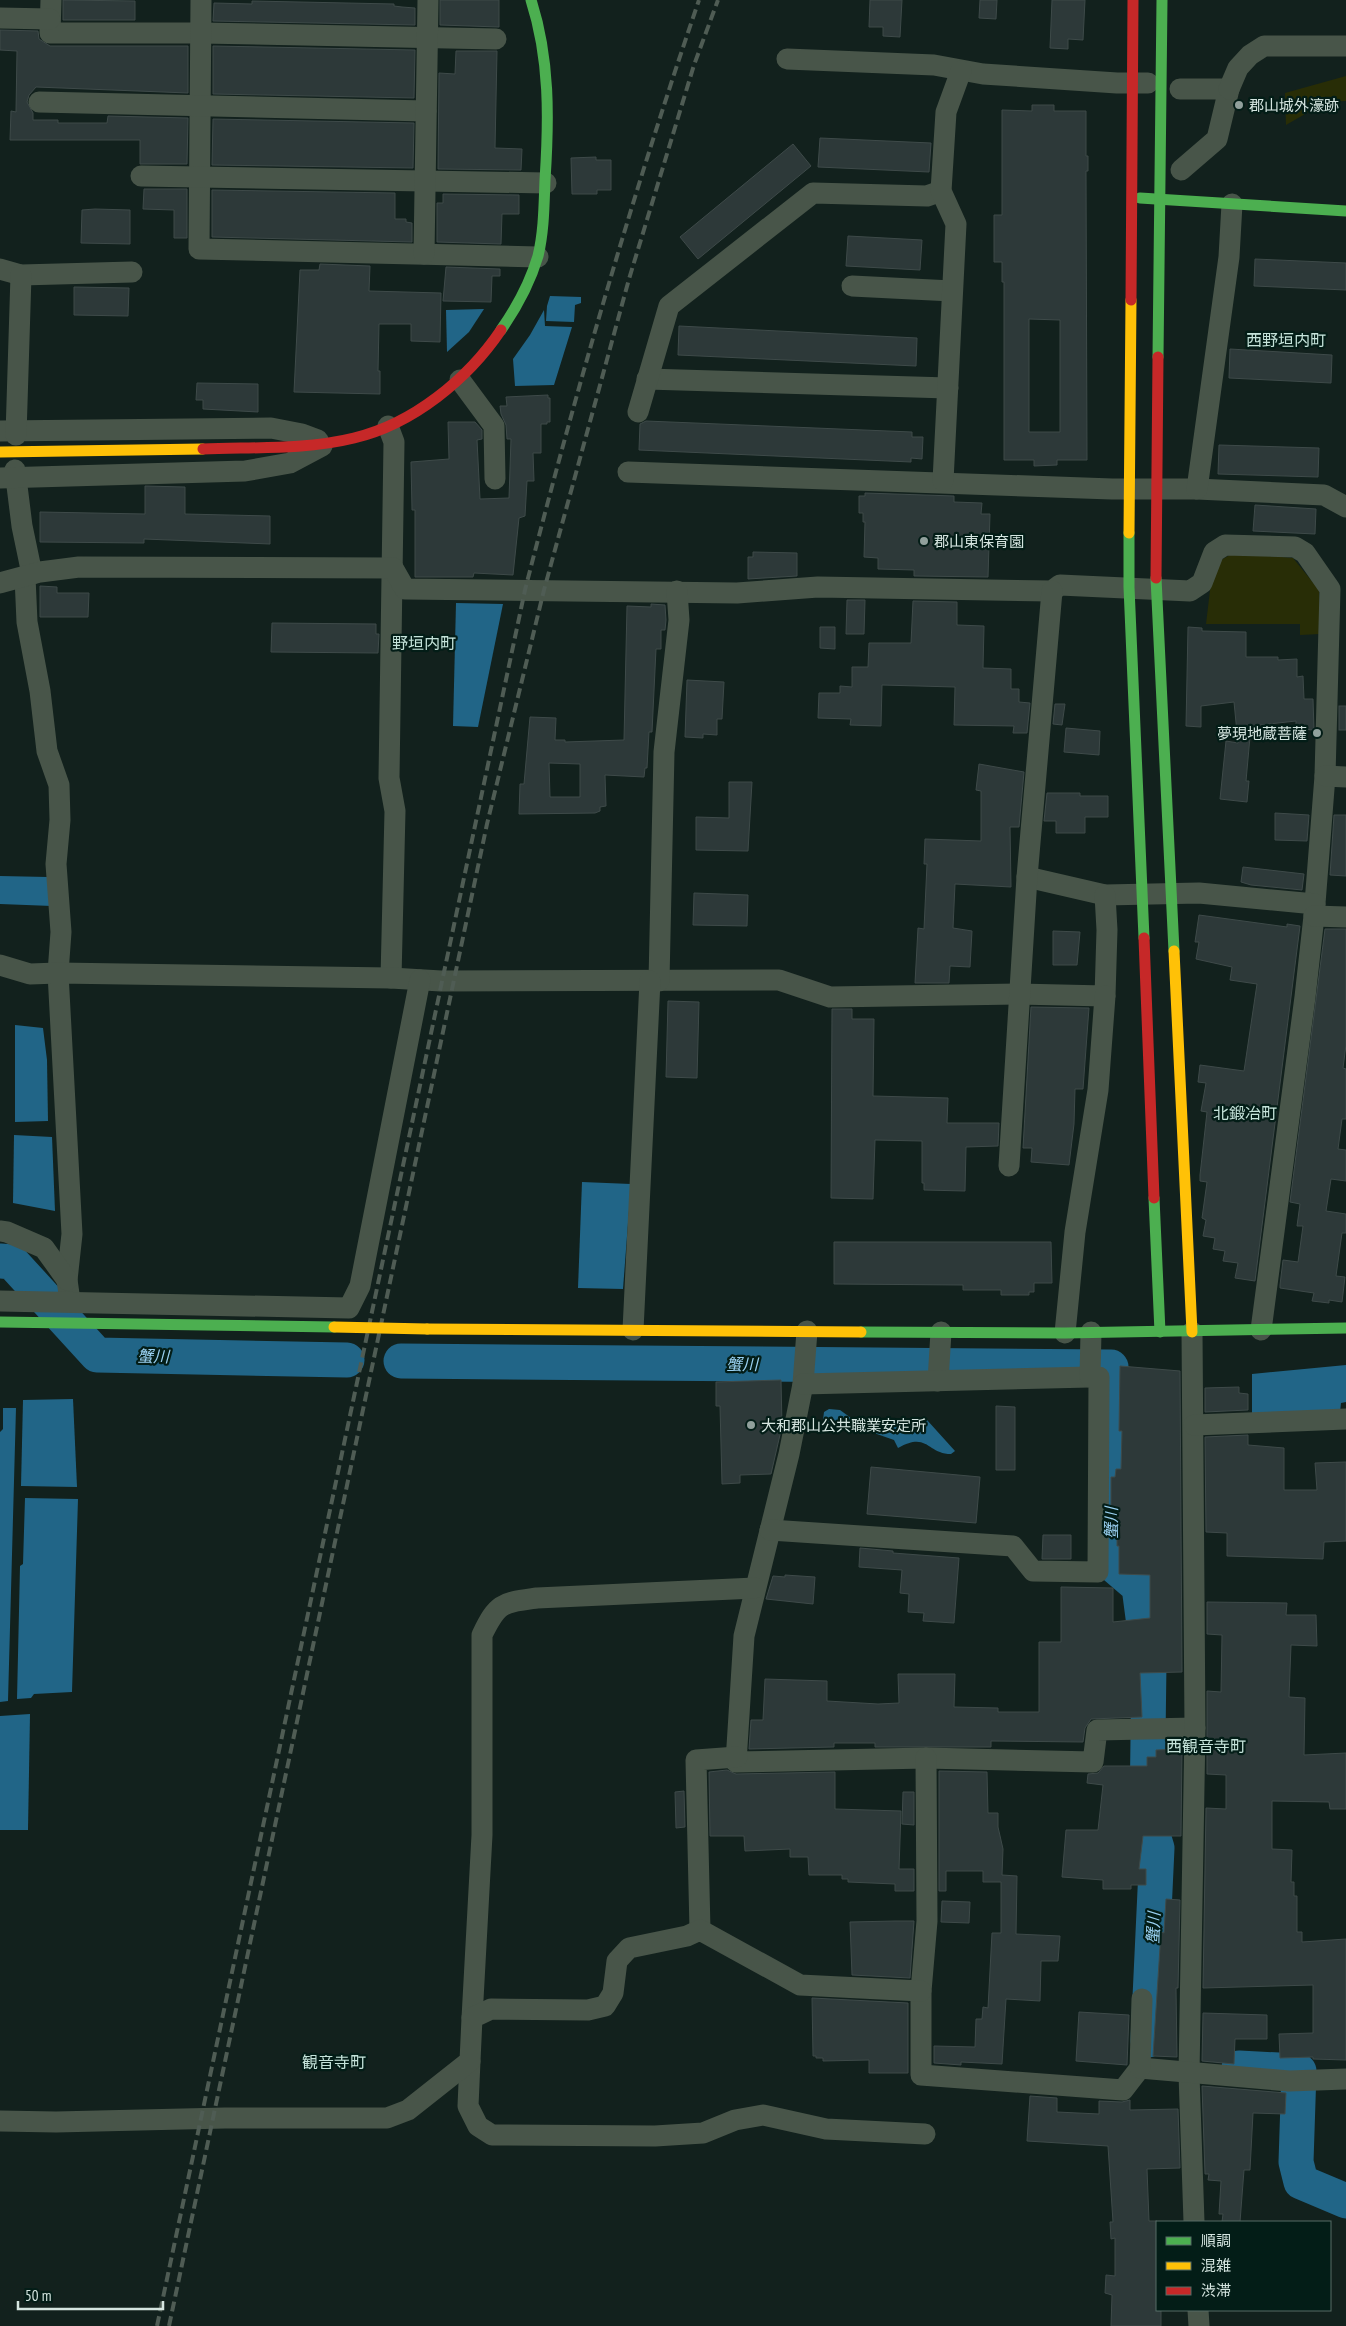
<svg xmlns="http://www.w3.org/2000/svg" width="1346" height="2326" viewBox="0 0 1346 2326" font-family="'PT Sans Narrow','Noto Sans JP',sans-serif">
<style>
.green{fill:#282d06}
.water{fill:#216587}
.lines{fill:none;stroke-linecap:round;stroke-linejoin:round}
.river{stroke:#216587;stroke-width:35}
.building{fill:#2d3939;stroke:#3e4a49;fill-rule:evenodd}
.street{stroke:#485549;stroke-width:21}
.fast{stroke:#4caf50;stroke-width:11}
.slow{stroke:#ffc107;stroke-width:11}
.jam{stroke:#c62828;stroke-width:11}
.rail{stroke:#4f5c54;stroke-width:4;stroke-dasharray:10 5;stroke-linecap:butt}
.slow-bridge{stroke:#ffc107;stroke-width:11}
.poi-dot{fill:#91a09c;stroke:#031d17;stroke-width:2}
.labels{text-anchor:middle;dominant-baseline:central;stroke-width:4.5;stroke-linejoin:round;paint-order:stroke}
.poi-label{font-size:15px;fill:#d5e5e0;stroke:#031d17;text-anchor:start}
.neighbourhood-label{font-size:16px;fill:#c5e3da;stroke:#031d17}
.water-label{font-size:16px;font-style:italic;fill:#9ad1f2;stroke:#031d17}
</style>
<rect width="100%" height="100%" fill="#12211d"/>
<g class="green">
<polygon points="1346,76 1346,101 1326,102 1286,125 1285,93"/>
<polygon points="1233,553 1293,558 1319,590 1320,634 1300,635 1300,624 1206,624 1213,565"/>
</g>
<g class="water">
<polygon points="550,296 581,297 581,303 575,305 574,322 546,321 547,306"/>
<polygon points="484,309 469,332 447,352 446,310"/>
<polygon points="544,310 545,326 572,327 554,385 515,386 513,359 530,335"/>
<polygon points="456,603 503,604 478,727 453,726"/>
<polygon points="0,876 48,877 52,906 0,904"/>
<polygon points="15,1025 43,1028 47,1060 48,1121 15,1122"/>
<polygon points="14,1135 52,1137 55,1211 13,1203"/>
<polygon points="582,1182 631,1184 623,1289 578,1288"/>
<polygon points="1346,1365 1346,1402 1341,1403 1340,1413 1252,1415 1252,1374"/>
<polygon points="73,1399 77,1487 21,1486 23,1400"/>
<polygon points="3,1408 16,1408 8,1701 0,1702 0,1432 3,1429"/>
<path d="M829 1409 840 1410 851 1418 867 1420 885 1427H893L899 1422 912 1420H927L955 1451 951 1454C927 1454 928 1431 898 1448L894 1440 854 1426 827 1425 823 1420 824 1412Z"/>
<polygon points="25,1498 78,1499 72,1692 34,1694 31,1698 17,1699 20,1566 23,1564"/>
<polygon points="30,1714 28,1830 0,1830 0,1716"/>
</g>
<g class="lines">
<g class="river">
<polyline points="0,1261 12,1262 97,1355 347,1360"/>
<polyline points="401,1361 1111,1367 1111,1563 1139,1587 1149,1663 1147,1815 1157,1848 1148,2040"/>
<polyline points="1239,2068 1299,2071 1296,2162 1301,2182 1346,2201"/>
</g>
</g>
<g class="building">
<polygon points="63,0 135,1 135,20 63,20"/>
<polygon points="440,0 499,0 499,27 440,25"/>
<polygon points="870,0 902,0 900,37 883,36 883,27 869,27"/>
<polygon points="980,0 997,0 996,19 979,18"/>
<polygon points="1052,0 1085,0 1083,40 1068,39 1068,49 1050,48"/>
<polygon points="252,1 394,4 394,6 402,7 415,8 415,25 213,21 214,3 252,4"/>
<polygon points="0,30 38,31 39,39 50,46 188,46 188,93 36,87 29,95 27,102 33,113 33,120 58,120 58,123 107,123 108,116 188,118 187,164 140,164 140,140 10,140 11,111 16,112 17,51 0,50"/>
<polygon points="213,46 415,50 414,98 213,94"/>
<polygon points="456,51 497,51 495,148 522,149 521,170 438,169 439,73 455,74"/>
<path d="M1032 105H1054V111H1086V156H1088V171H1086L1087 460H1057V465L1034 466V460H1004V282H1002V262H994V215H1002V110L1032 111ZM1029 319 1060 320V432H1029Z"/>
<polygon points="213,119 414,123 413,168 212,165"/>
<polygon points="820,138 931,143 929,172 818,167"/>
<polygon points="793,144 811,166 698,259 680,237"/>
<polygon points="596,157 596,160 611,160 611,190 597,190 597,194 572,194 571,158"/>
<polygon points="144,189 187,189 187,238 174,238 174,210 143,209"/>
<polygon points="212,190 395,193 395,219 406,219 406,222 412,223 412,242 212,237"/>
<polygon points="443,194 519,195 519,214 502,214 501,244 437,242 437,203 443,203"/>
<polygon points="95,209 130,210 130,244 81,243 82,210"/>
<polygon points="848,236 922,240 920,270 846,266"/>
<polygon points="1255,259 1346,263 1346,290 1254,286"/>
<polygon points="320,264 370,266 369,291 441,293 440,342 411,341 411,324 379,324 378,371 380,371 380,394 294,392 300,270 319,270"/>
<polygon points="446,267 500,269 500,276 492,276 491,302 443,301"/>
<polygon points="74,287 129,288 128,316 74,315"/>
<polygon points="679,326 917,338 916,366 678,355"/>
<polygon points="1230,349 1332,355 1331,383 1229,378"/>
<polygon points="197,383 258,384 258,412 203,409 203,400 196,400"/>
<polygon points="548,395 548,398 550,398 550,422 547,422 547,424 541,424 541,453 533,453 534,481 527,481 525,516 519,518 513,575 474,573 473,577 415,577 415,510 412,510 411,462 449,459 448,422 475,422 482,430 482,439 477,440 480,499 509,498 511,439 507,439 506,425 501,414 500,406 507,406 506,397"/>
<polygon points="646,421 912,432 912,437 923,437 922,459 911,458 911,462 639,450 640,424"/>
<polygon points="1219,445 1319,448 1318,477 1218,474"/>
<polygon points="145,486 185,487 185,514 270,516 270,544 144,539 144,543 40,542 40,512 145,514"/>
<polygon points="865,493 954,496 954,502 982,503 981,514 990,514 988,577 914,576 914,570 878,569 878,558 864,557 865,522 863,522 863,513 859,513 859,496 865,496"/>
<polygon points="1255,505 1316,509 1315,534 1253,531"/>
<polygon points="753,552 797,553 797,576 748,579 748,557 753,557"/>
<polygon points="40,586 57,587 57,593 89,593 88,617 40,617"/>
<polygon points="847,600 865,600 864,634 846,634"/>
<polygon points="913,601 957,602 957,625 984,626 983,668 1011,669 1011,689 1019,689 1019,702 1030,703 1027,733 1013,733 1014,726 954,725 955,687 882,685 881,726 850,725 851,719 818,718 819,693 840,693 840,686 852,687 852,667 868,667 869,643 911,643"/>
<path d="M651 604 665 605 666 620 665 630H661V649H656L652 732H649L647 768H645L644 777 605 775 606 806 600 807V811L595 813 519 814 520 784H524L530 717 556 718 555 740H565V742L624 740 627 606 651 607ZM549 763 580 764V797H550Z"/>
<polygon points="272,623 376,624 376,634 379,634 378,653 271,652"/>
<polygon points="820,627 835,627 835,649 820,648"/>
<polygon points="1188,627 1202,628 1202,631 1246,632 1246,657 1278,657 1278,660 1297,659 1297,677 1303,676 1304,699 1313,699 1314,730 1296,729 1296,721 1251,726 1246,781 1249,781 1247,802 1220,799 1226,741 1238,743 1234,702 1201,706 1201,727 1186,726"/>
<polygon points="687,680 724,682 722,719 717,719 717,735 703,734 703,738 685,737"/>
<polygon points="1055,704 1065,704 1062,725 1053,724"/>
<rect x="1339" y="706" width="7" height="24"/>
<polygon points="1066,728 1100,731 1099,755 1064,752"/>
<polygon points="979,764 1024,772 1019,827 1010,827 1011,887 955,884 953,928 972,931 970,967 950,966 949,983 915,983 918,928 924,929 927,864 924,864 925,839 981,841 981,791 976,790"/>
<polygon points="729,782 752,782 748,851 696,850 696,817 729,818"/>
<polygon points="1047,793 1080,793 1080,796 1108,796 1108,817 1085,817 1085,833 1056,833 1056,821 1044,821"/>
<polygon points="1275,813 1309,815 1307,841 1275,840"/>
<polygon points="1334,815 1346,815 1346,876 1330,875"/>
<polygon points="1243,867 1304,874 1302,890 1251,885 1241,882"/>
<polygon points="694,893 748,895 747,926 693,925"/>
<polygon points="1199,915 1287,927 1287,924 1300,926 1255,1281 1235,1278 1238,1263 1223,1261 1225,1251 1213,1249 1215,1238 1203,1236 1206,1220 1202,1218 1207,1182 1200,1181 1200,1175 1207,1112 1201,1111 1206,1083 1198,1082 1200,1065 1244,1071 1257,984 1230,980 1232,967 1196,959 1199,942 1195,942"/>
<polygon points="1325,929 1346,929 1346,1045 1343,1068 1346,1069 1346,1119 1342,1119 1338,1149 1346,1150 1346,1181 1331,1179 1326,1211 1346,1214 1346,1233 1342,1233 1336,1276 1345,1277 1342,1302 1329,1300 1329,1303 1312,1301 1314,1293 1280,1288 1280,1285 1283,1260 1298,1262 1303,1226 1297,1226 1300,1204 1290,1202"/>
<polygon points="1053,931 1080,932 1077,965 1053,965"/>
<polygon points="668,1001 699,1002 697,1078 666,1077"/>
<polygon points="1031,1007 1089,1008 1083,1089 1075,1089 1074,1124 1069,1165 1031,1162 1032,1148 1023,1148"/>
<polygon points="832,1009 852,1009 852,1019 874,1019 873,1096 948,1098 947,1123 999,1123 998,1146 966,1147 965,1191 924,1190 924,1183 922,1183 922,1141 875,1140 873,1199 831,1198"/>
<polygon points="834,1242 1051,1242 1052,1283 1034,1283 1034,1292 1029,1292 1029,1295 1001,1295 1001,1290 963,1290 963,1285 834,1284"/>
<polygon points="1120,1366 1180,1371 1182,1672 1140,1673 1142,1717 1091,1719 1085,1728 1083,1742 991,1741 991,1747 875,1747 875,1743 834,1743 834,1747 749,1749 751,1720 763,1720 765,1679 827,1681 827,1701 878,1704 899,1703 898,1674 955,1674 954,1707 998,1708 998,1712 1039,1712 1039,1642 1061,1642 1061,1587 1113,1588 1113,1622 1150,1618 1150,1575 1119,1574 1119,1546 1117,1546 1117,1536 1114,1536 1114,1521 1111,1521 1111,1477 1115,1477 1116,1469 1121,1469 1122,1431 1119,1431"/>
<polygon points="781,1380 782,1426 771,1474 740,1475 740,1483 722,1484 720,1406 716,1406 716,1382"/>
<polygon points="1239,1387 1239,1393 1248,1394 1248,1410 1205,1412 1205,1388"/>
<polygon points="996,1406 1015,1407 1015,1470 996,1470"/>
<polygon points="1248,1435 1248,1445 1284,1448 1284,1490 1317,1490 1315,1463 1346,1462 1346,1541 1324,1542 1323,1559 1227,1556 1227,1533 1206,1532 1205,1437"/>
<polygon points="871,1467 980,1477 976,1523 867,1514"/>
<polygon points="1043,1535 1071,1535 1071,1559 1042,1559"/>
<polygon points="860,1548 893,1551 893,1553 959,1558 954,1623 923,1621 924,1613 908,1612 909,1594 900,1593 902,1570 859,1567"/>
<polygon points="785,1575 815,1577 813,1604 766,1599 773,1576 785,1577"/>
<polygon points="1207,1602 1287,1603 1286,1615 1316,1615 1317,1646 1291,1645 1289,1697 1305,1698 1304,1755 1346,1753 1346,1809 1330,1809 1329,1802 1272,1801 1272,1849 1292,1850 1291,1882 1294,1882 1294,1896 1297,1896 1297,1932 1302,1932 1302,1942 1346,1939 1346,2060 1313,2059 1313,2057 1280,2058 1279,2034 1313,2033 1313,1985 1203,1988 1206,1808 1226,1809 1226,1775 1207,1774 1207,1691 1221,1692 1222,1635 1207,1634"/>
<polygon points="1182,1749 1181,1836 1143,1836 1139,1869 1146,1869 1146,1885 1131,1885 1131,1889 1103,1889 1103,1880 1062,1877 1066,1830 1098,1830 1103,1785 1087,1783 1088,1774 1098,1773 1104,1766 1147,1766 1147,1757 1156,1757 1156,1750"/>
<polygon points="727,1770 736,1774 835,1772 835,1809 901,1811 899,1869 914,1869 914,1891 895,1891 895,1884 848,1882 848,1879 842,1879 842,1875 809,1875 808,1857 790,1857 790,1849 745,1851 744,1836 710,1836 709,1772"/>
<polygon points="939,1771 987,1772 988,1813 998,1813 998,1827 1003,1849 1002,1875 1017,1876 1016,1934 1060,1936 1058,1961 1041,1961 1040,2001 1006,1999 1002,2064 961,2062 961,2065 934,2063 934,2046 975,2047 976,2019 982,2019 983,2007 988,2008 992,1933 1001,1933 1001,1882 983,1882 983,1871 946,1871 946,1891 939,1891"/>
<polygon points="684,1791 685,1827 676,1828 675,1792"/>
<polygon points="903,1792 914,1792 914,1825 902,1824"/>
<polygon points="1166,1899 1180,1900 1178,1988 1176,1988 1177,2057 1153,2056 1161,1932 1164,1933"/>
<polygon points="942,1901 970,1902 969,1923 941,1922"/>
<polygon points="895,1921 914,1921 910,1978 852,1975 850,1922"/>
<polygon points="812,1998 908,2003 908,2073 869,2073 869,2060 823,2061 823,2058 816,2058 816,2056 813,2056"/>
<polygon points="1079,2012 1129,2015 1127,2065 1076,2061"/>
<polygon points="1203,2013 1267,2015 1267,2039 1235,2039 1234,2064 1202,2061"/>
<polygon points="1202,2086 1286,2093 1285,2114 1253,2113 1250,2170 1244,2170 1240,2222 1222,2222 1223,2214 1219,2214 1221,2181 1208,2180 1209,2174 1205,2174"/>
<polygon points="1030,2096 1057,2098 1057,2112 1099,2114 1099,2101 1122,2102 1130,2100 1130,2110 1178,2109 1180,2168 1147,2169 1149,2221 1157,2221 1157,2311 1161,2311 1161,2326 1111,2326 1112,2295 1105,2293 1106,2275 1115,2276 1115,2238 1111,2239 1110,2222 1113,2222 1108,2146 1027,2141"/>
</g>
<g class="lines">
<g class="street">
<polyline points="51,0 50,33 201,33 496,39"/>
<polyline points="201,0 199,249 538,257"/>
<polyline points="0,18 50,19"/>
<polyline points="787,59 934,65 983,74 1117,83 1148,83"/>
<polyline points="1180,89 1229,89 1217,139 1181,170"/>
<polyline points="1229,89 1238,68 1250,55 1264,46 1346,46"/>
<polyline points="39,102 426,111"/>
<polyline points="141,176 546,183"/>
<polyline points="424,254 428,0"/>
<polyline points="0,269 21,275 132,272"/>
<polyline points="852,286 952,291"/>
<polyline points="647,379 948,388"/>
<polyline points="460,380 494,426 495,479"/>
<polyline points="638,412 669,306 813,193 927,196 941,191"/>
<polyline points="388,426 394,442 389,778 395,811 391,978"/>
<polyline points="0,431 271,428 302,434 318,440"/>
<polyline points="16,435 21,275"/>
<polyline points="15,470 22,526 32,574"/>
<polyline points="628,472 1112,489 1197,489 1324,495 1346,507"/>
<polyline points="0,478 245,471 290,463 322,446"/>
<polyline points="943,481 956,224 941,191 946,112 961,71"/>
<polyline points="1197,489 1229,257 1232,204"/>
<polyline points="25,577 27,622 40,691 47,751 59,785 60,820 56,864 61,932 58,973 72,1234 67,1280 70,1301"/>
<polyline points="0,583 40,572 79,567 393,568 405,589 737,593 818,587 1052,591 1060,585 1190,591 1202,583 1214,552 1225,545 1295,547 1305,553 1330,589 1325,776 1314,916 1305,997 1261,1330"/>
<polyline points="1325,776 1346,777"/>
<polyline points="1027,877 1105,895 1199,893 1315,904"/>
<polyline points="1314,916 1346,917"/>
<polyline points="0,965 30,974 58,973 391,978 441,981 779,980 830,997 1018,994 1105,996 1107,930 1105,895"/>
<polyline points="659,981 664,752 679,620 677,591"/>
<polyline points="1009,1166 1027,877 1052,591"/>
<polyline points="0,1231 7,1232 44,1248 67,1280"/>
<polyline points="0,1301 349,1308 360,1286 420,980"/>
<polyline points="633,1330 650,981"/>
<polyline points="807,1331 803,1384 789,1454 744,1636 736,1762 926,1758 1093,1762 1097,1730 1195,1728"/>
<polyline points="1192,1332 1195,1728 1189,2074 1194,2222"/>
<polyline points="1065,1333 1075,1232 1098,1090 1105,996"/>
<polyline points="938,1381 941,1332"/>
<polyline points="803,1384 1090,1377"/>
<polyline points="1194,1425 1346,1419"/>
<polyline points="770,1530 1013,1546 1033,1571 1098,1572 1099,1377 1090,1377 1091,1332"/>
<polyline points="926,1758 927,1921 921,1991 921,2075 1123,2090 1140,2068 1289,2081 1346,2079"/>
<polyline points="700,1930 696,1760 737,1757"/>
<path d="M472 2018 482 1835V1635C498 1602 502 1603 537 1598L755 1588"/>
<polyline points="470,2061 468,2106 478,2126 492,2135 655,2136 703,2133 735,2120 763,2115 826,2129 925,2134"/>
<polyline points="1140,2068 1142,1999"/>
<polyline points="0,2121 56,2122 225,2118 387,2118 408,2110 470,2061 472,2018 491,2009 588,2010 605,2006 613,1993 617,1961 629,1948 687,1936 700,1930 800,1985 921,1991"/>
<polyline points="1198,2310 1199,2326"/>
</g>
<g class="fast">
<polyline points="1140,198 1346,211"/>
<path d="M501 330C517 307 530 283 538 256 544 231 544 205 545 180 549 119 550 59 531 0"/>
<polyline points="1158,357 1162,0"/>
<polyline points="1129,533 1129,587 1144,938"/>
<polyline points="1156,578 1174,951"/>
<polyline points="1154,1198 1160,1332"/>
<polyline points="0,1322 334,1327"/>
<polyline points="861,1332 1065,1333 1346,1328"/>
</g>
<g class="slow">
<polyline points="0,452 203,449"/>
<polyline points="1129,533 1131,300"/>
<polyline points="1174,951 1192,1332"/>
<polyline points="427,1329 861,1332"/>
</g>
<g class="jam">
<polyline points="1131,300 1133,0"/>
<path d="M203 449C252 447 306 450 354 438 413 424 468 379 501 330"/>
<polyline points="1156,578 1158,357"/>
<polyline points="1144,938 1154,1198"/>
</g>
<g class="rail">
<path d="M157 2326 525 590C576 390 632 196 699 0"/>
<polyline points="169,2326 487,824 544,590 629,279 694,65 718,0"/>
</g>
<polyline class="slow-bridge" points="334,1327 427,1329"/>
</g>
<g class="poi-dot">
<circle cx="1239" cy="105" r="5"/>
<circle cx="924" cy="541" r="5"/>
<circle cx="1317" cy="733" r="5"/>
<circle cx="751" cy="1425" r="5"/>
</g>
<g class="labels">
<g class="poi-label">
<text x="1249" y="105">郡山城外濠跡</text>
<text x="934" y="541">郡山東保育園</text>
<text x="1307" y="733" text-anchor="end">夢現地蔵菩薩</text>
<text x="761" y="1425">大和郡山公共職業安定所</text>
</g>
<g class="neighbourhood-label">
<text x="1286" y="340">西野垣内町</text>
<text x="424" y="643">野垣内町</text>
<text x="1245" y="1113">北鍛冶町</text>
<text x="1206" y="1746">西観音寺町</text>
<text x="334" y="2062">観音寺町</text>
</g>
<g class="water-label">
<text transform="translate(153 1356) rotate(1)">蟹川</text>
<text x="742" y="1364">蟹川</text>
<text transform="translate(1111 1523) rotate(-90)">蟹川</text>
<text transform="translate(1153 1928) rotate(-87)">蟹川</text>
</g>
</g>
<rect x="1156" y="2221" width="175" height="90" fill="#031d17" stroke="#576d67"/>
<rect x="1166" y="2237" width="25" height="8" fill="#4caf50" stroke="#576d67"/>
<text x="1201" y="2246" font-size="15" fill="#d5e5e0">順調</text>
<rect x="1166" y="2262" width="25" height="8" fill="#ffc107" stroke="#576d67"/>
<text x="1201" y="2271" font-size="15" fill="#d5e5e0">混雑</text>
<rect x="1166" y="2287" width="25" height="8" fill="#c62828" stroke="#576d67"/>
<text x="1201" y="2296" font-size="15" fill="#d5e5e0">渋滞</text>
<path d="M18 2301v8h145v-8" fill="none" stroke="#d5e5e0" stroke-width="2.5"/>
<text x="25" y="2301" font-size="15" fill="#d5e5e0" stroke="#031d17" stroke-width="4" paint-order="stroke">50 m</text>
</svg>
